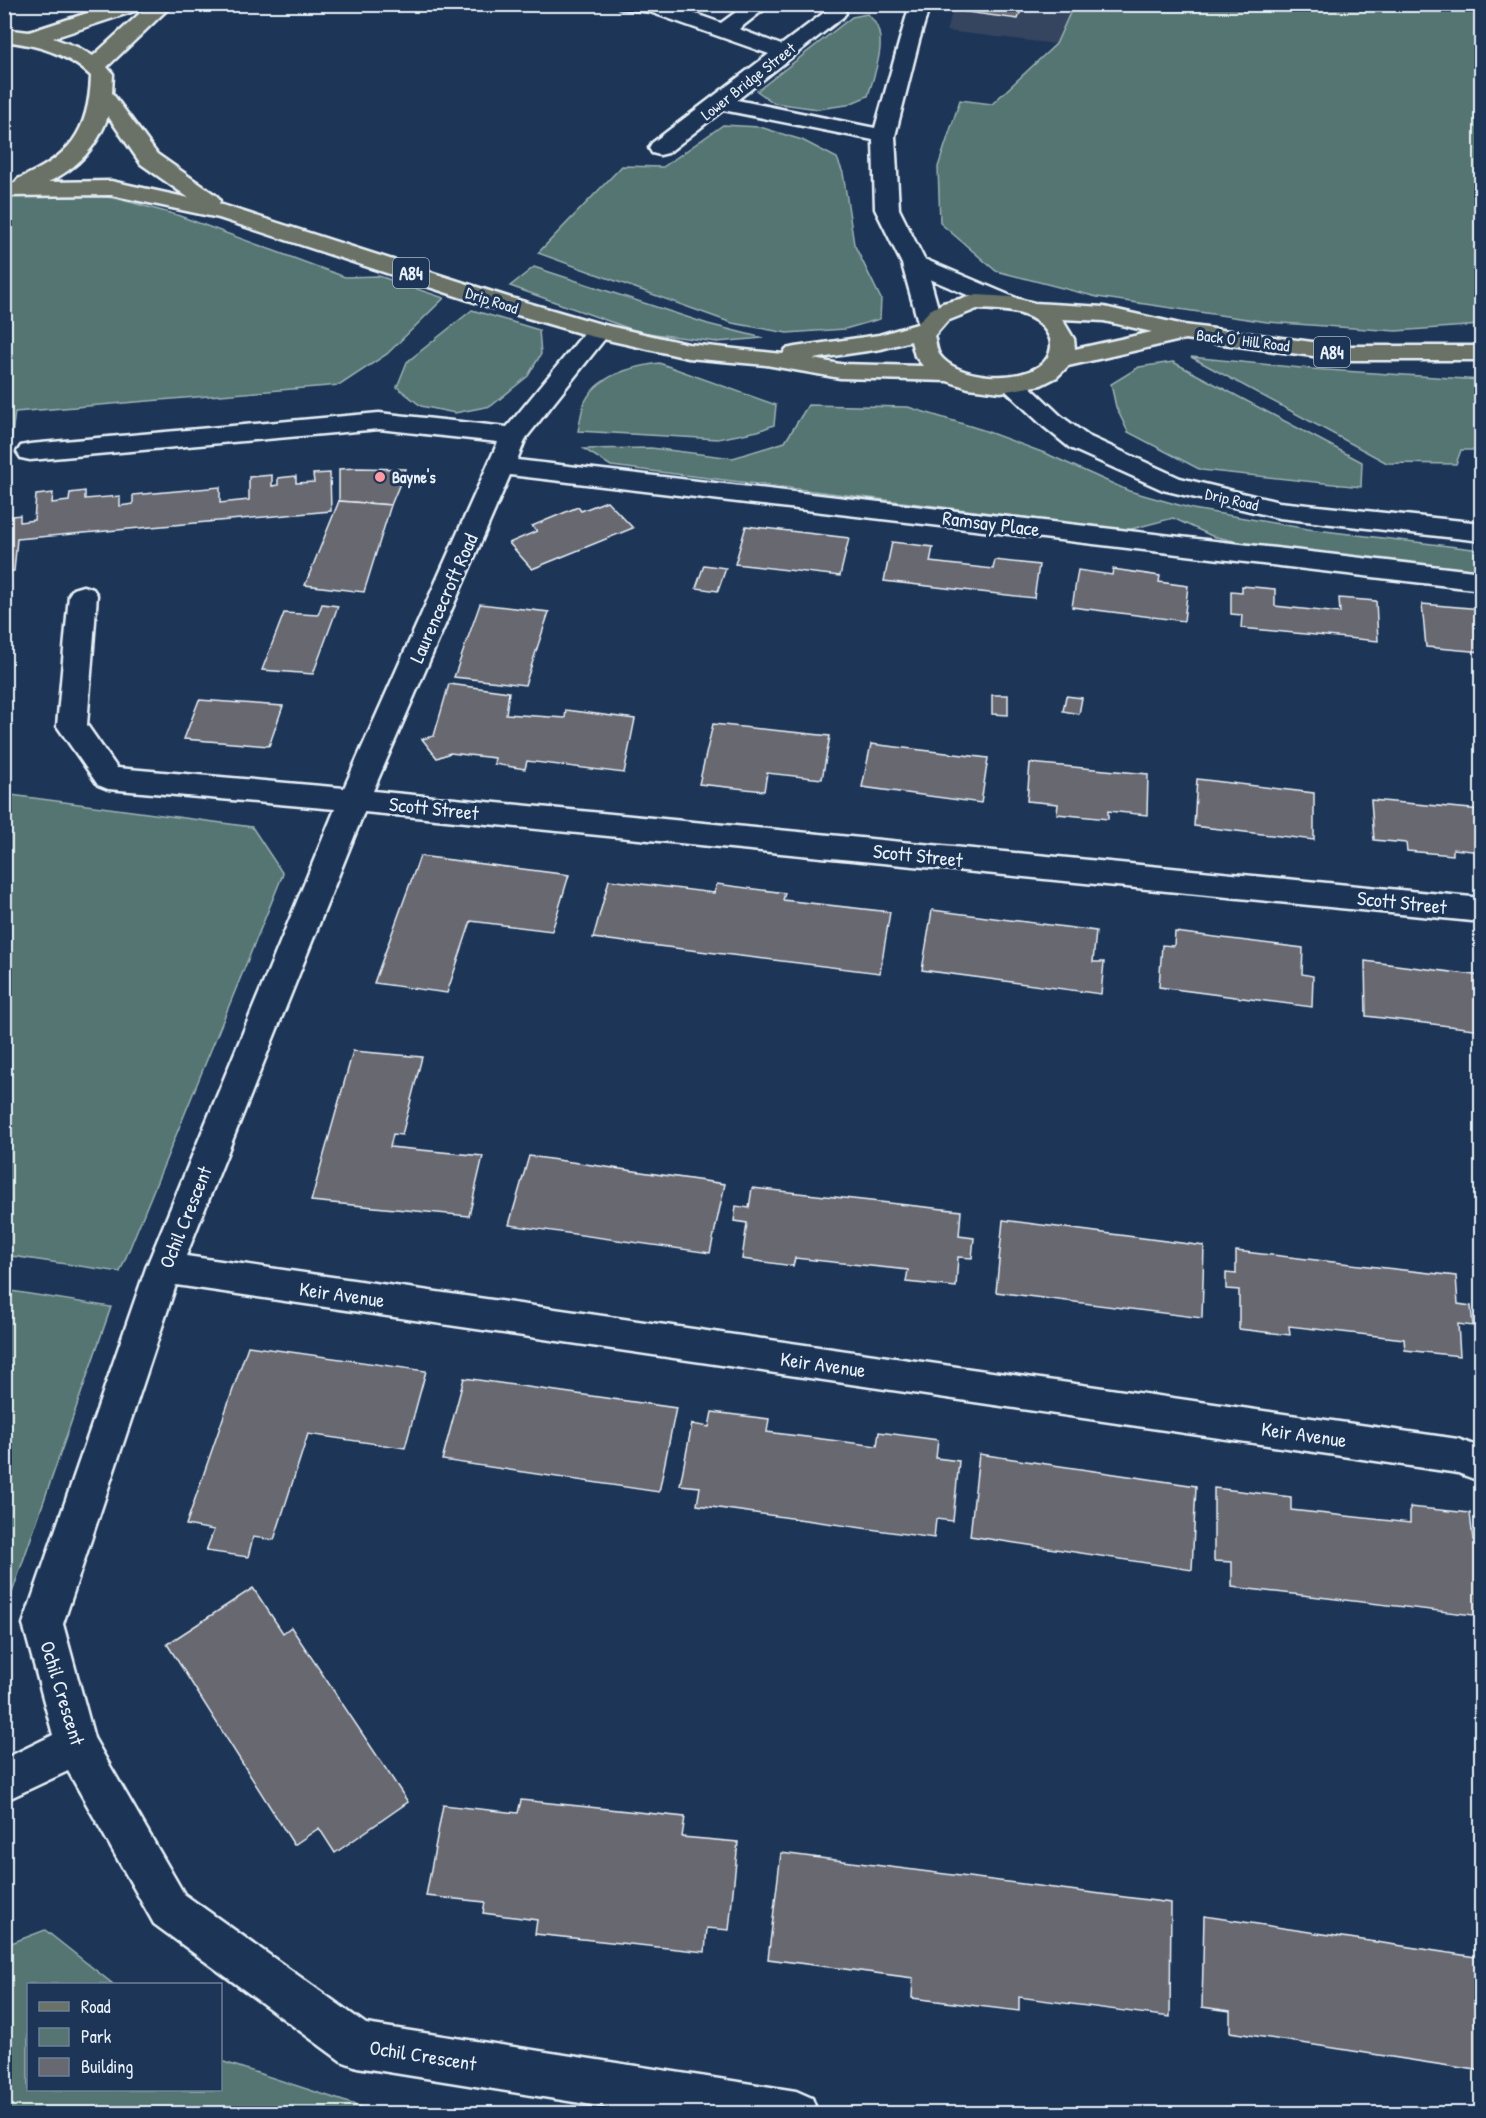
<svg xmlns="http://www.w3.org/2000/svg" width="1486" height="2118" viewBox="0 0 1486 2118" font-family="'Patrick Hand',sans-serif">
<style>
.built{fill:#34445f}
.green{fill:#557472;stroke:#9eb2b5;stroke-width:1.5}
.building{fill:#686871;stroke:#e8f1f8;stroke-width:1.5}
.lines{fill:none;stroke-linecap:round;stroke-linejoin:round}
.minor-casing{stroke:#e8f1f8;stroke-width:5}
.major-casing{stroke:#e8f1f8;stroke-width:5}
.minor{fill:#1d3557;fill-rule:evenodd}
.major{fill:#6a7166;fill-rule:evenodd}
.poi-dot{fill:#ff9aa2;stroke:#1d3557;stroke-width:2}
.labels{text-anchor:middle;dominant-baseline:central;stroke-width:6;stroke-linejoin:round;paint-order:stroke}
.far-street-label{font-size:16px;fill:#e8f1f8;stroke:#1d3557}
.far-poi-label{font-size:16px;font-weight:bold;fill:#e8f1f8;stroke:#1d3557;text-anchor:start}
.shield{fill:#1d3557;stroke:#abb9c8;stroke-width:1.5}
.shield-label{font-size:18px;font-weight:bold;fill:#e8f1f8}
.street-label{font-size:20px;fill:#e8f1f8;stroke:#1d3557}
</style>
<rect width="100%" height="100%" fill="#1d3557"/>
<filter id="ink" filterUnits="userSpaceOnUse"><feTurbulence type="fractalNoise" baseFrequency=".0167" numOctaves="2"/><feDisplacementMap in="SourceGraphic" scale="12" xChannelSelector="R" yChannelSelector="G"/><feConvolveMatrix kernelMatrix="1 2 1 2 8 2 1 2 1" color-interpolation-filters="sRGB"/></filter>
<g filter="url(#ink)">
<polygon class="built" points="955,5 1074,5 1056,44 946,31"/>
<g class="green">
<polygon points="1074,4 1481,5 1481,325 1396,331 1267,322 1097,297 996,271 940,223 938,167 960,100 992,104 1056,44"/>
<path d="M867 14C892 33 875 71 868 96L847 105 818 109 774 103 757 91 852 17Z"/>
<polygon points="723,125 760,127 802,140 837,158 843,173 854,244 881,299 880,319 845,329 787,333 732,323 538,253 622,166 663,167"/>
<polygon points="88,194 119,199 177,215 345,277 379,276 444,298 387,354 340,385 15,412 11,442 5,447 5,199 23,195"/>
<polygon points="534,267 708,324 763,338 717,342 639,332 510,286"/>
<polygon points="472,310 539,330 541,354 528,376 491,406 455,413 421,406 397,387 407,362"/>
<polygon points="1191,357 1312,369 1481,380 1481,450 1461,450 1456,464 1387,463"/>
<polygon points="1173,362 1362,462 1361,487 1201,470 1128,432 1116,407 1111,384 1139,367"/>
<path d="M659 363 776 405 774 425 758 431 718 439 578 431C580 423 581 412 584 404 596 375 632 367 659 363Z"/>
<polygon points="808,405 908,407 983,430 1047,454 1129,491 1193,509 1308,529 1481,550 1481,570 1295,555 1212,536 1173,518 1128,530 611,466 584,449 651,448 733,458 785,442"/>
<polygon points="11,795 252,827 283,874 120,1272 5,1255 4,796"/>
<polygon points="5,1290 111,1307 5,1613 4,1290"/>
<polygon points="45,1930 113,1984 28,1984 28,2090 220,2090 221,2061 380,2113 5,2113 5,1962 11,1943"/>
</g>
<g class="building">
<polygon points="962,4 1023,4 1018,19 959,11"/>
<polygon points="357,468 406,469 391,505 339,501 339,469"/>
<polygon points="330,473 331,511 17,539 14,571 4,572 4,517 20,515 20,522 34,520 36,495 53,493 52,503 69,501 70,493 85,491 85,499 120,496 120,506 133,504 133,495 220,487 220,503 249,500 249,477 272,475 272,486 278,485 278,478 296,476 296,483 314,482 313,474"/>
<polygon points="339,501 391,505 364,592 305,585"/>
<polygon points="607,501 633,528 532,569 509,543 537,531 532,526 578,507 581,511"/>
<polygon points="746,526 849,538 840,576 735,564"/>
<polygon points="892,542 933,547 930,562 993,569 995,560 1039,565 1034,598 884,581"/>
<polygon points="704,565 726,568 718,591 696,588"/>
<polygon points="1113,569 1160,576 1159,582 1188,586 1184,621 1072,607 1078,570 1112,575"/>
<polygon points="1242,586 1275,589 1275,606 1340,613 1339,598 1376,601 1378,641 1241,628 1242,615 1231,614 1231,591 1242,592"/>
<polygon points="322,604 338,606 313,674 262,670 284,613 318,615"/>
<polygon points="480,604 549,612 525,685 454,677"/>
<polygon points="1422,604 1482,609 1482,652 1426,647"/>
<polygon points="449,684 509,692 506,714 565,718 566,710 635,719 624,773 527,761 525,769 494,764 495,758 450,753 437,758 422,739 434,736"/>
<polygon points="992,695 1008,695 1008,715 992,714"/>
<polygon points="1066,696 1082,698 1079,714 1063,711"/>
<polygon points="199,700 283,706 269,746 184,739"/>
<polygon points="713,724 830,736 822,779 767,773 764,791 699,784"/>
<polygon points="871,744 988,758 981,803 862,787"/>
<polygon points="1030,763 1148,774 1147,815 1108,811 1108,819 1057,814 1058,804 1027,801"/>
<polygon points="1197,779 1314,793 1314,840 1194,826"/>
<polygon points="1371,800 1482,810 1482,852 1453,849 1453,855 1407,851 1406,843 1374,840"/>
<polygon points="420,856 569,875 552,931 471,921 447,993 374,983"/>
<polygon points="609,880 714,893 717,884 785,893 783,900 890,912 880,973 593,938"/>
<polygon points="932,910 1096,931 1093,962 1104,962 1101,994 922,970"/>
<polygon points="1175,932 1303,948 1302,974 1313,976 1312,1007 1159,987 1162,945 1174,946"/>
<polygon points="1365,961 1482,976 1482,1030 1366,1016"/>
<polygon points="353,1051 422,1057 402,1135 393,1134 390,1147 483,1156 469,1216 311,1201"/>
<polygon points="529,1156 725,1184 710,1253 509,1225"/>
<polygon points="752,1188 961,1211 959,1236 974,1238 972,1258 958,1257 956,1287 906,1282 908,1270 795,1258 793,1266 742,1259 747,1223 734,1221 736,1206 749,1208"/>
<polygon points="1003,1220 1204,1246 1202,1318 996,1292"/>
<polygon points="1236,1251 1456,1276 1458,1304 1471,1306 1473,1326 1458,1324 1460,1356 1405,1350 1404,1339 1289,1326 1290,1335 1239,1329 1239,1290 1226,1289 1226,1273 1236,1274"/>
<polygon points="248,1346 426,1371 405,1448 308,1434 274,1540 253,1537 248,1557 206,1551 214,1530 186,1525"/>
<polygon points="464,1378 676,1408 659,1492 442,1460"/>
<polygon points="712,1412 769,1419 767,1432 877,1446 879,1432 938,1440 936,1458 959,1461 953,1521 936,1519 934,1538 697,1505 700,1487 680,1485 692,1424 709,1427"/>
<polygon points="979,1454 1196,1486 1192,1570 970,1536"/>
<polygon points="1214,1488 1291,1497 1291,1510 1410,1523 1410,1507 1470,1513 1473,1540 1482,1542 1482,1616 1232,1587 1232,1562 1214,1561"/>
<polygon points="253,1588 283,1633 291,1627 408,1802 335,1853 319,1828 294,1845 167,1644"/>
<polygon points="521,1800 685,1817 682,1837 738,1842 729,1930 707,1928 705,1952 535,1934 537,1920 483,1913 485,1902 426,1896 443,1805 518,1813"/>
<polygon points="781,1853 1171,1903 1170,2017 1019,1997 1019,2011 912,1998 913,1978 768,1959"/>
<polygon points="1204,1916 1482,1958 1482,2071 1230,2032 1230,2011 1202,2007"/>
</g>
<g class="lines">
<g class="minor-casing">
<g id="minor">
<polygon points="616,4 668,4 721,23 747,4 771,4 739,29 781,45 829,9 836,7 843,9 846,13 843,17 737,100 875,128 910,4 930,4 919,41 895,136 899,209 924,259 1016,298 1019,303 1016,308 1007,310 998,308 930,279 942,322 939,327 930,329 921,327 918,322 902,264 875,209 873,140 723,110 668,153 660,155 652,153 649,148 652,143 769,54 650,12 619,8"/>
<polygon points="599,324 608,326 611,331 526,438 517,460 1482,572 1482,590 510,475 373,791 1482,898 1482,922 364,812 186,1256 1458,1439 1482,1448 1482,1482 1458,1473 176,1285 63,1624 94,1738 184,1894 366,2024 796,2091 812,2098 818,2114 649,2114 357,2067 341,2061 154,1924 68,1771 4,1801 4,1759 53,1735 23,1624 146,1268 335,809 108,789 98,785 57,726 69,595 73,589 83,586 93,589 97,595 87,725 117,768 344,788 498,442 379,429 30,460 21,458 17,452 21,446 30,444 379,413 507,427 590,326"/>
<polygon points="1013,376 1022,379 1061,416 1088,436 1180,478 1279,502 1482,523 1482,541 1279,518 1163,490 1070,448 1043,426 1004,389 1000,384 1004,379"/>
</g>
</g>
<g class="major-casing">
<path id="major" d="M115 4H147L144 8 53 38 77 47 93 56 150 4H173L107 67 113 74 112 93 157 154 217 196 220 201 219 204 511 298 604 325 688 344 783 354 786 349 795 347 879 335 917 324 930 310 943 303 977 295 1011 297 1034 303 1104 307 1184 325 1343 346H1482V360H1343L1185 339 1068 366 1057 377 1041 385 1001 392 968 388 947 381 840 378 766 365 688 358 590 336 493 308 219 218 111 195 4 196V184L15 183 18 179C69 157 89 133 91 76 67 53 37 45 4 41V29L29 32ZM108 116 141 164 189 198 111 181 48 182C77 169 98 146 108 116ZM977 309C1003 310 1039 310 1050 339 1053 348 1049 358 1042 364 1020 383 956 380 939 354 936 349 936 341 934 336L947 321ZM1062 319 1104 321 1152 332 1075 349 1074 339ZM911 341 915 356 923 366 840 364 813 359 881 349Z"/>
</g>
<use href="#minor" class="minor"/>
<use href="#major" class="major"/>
</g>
</g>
<circle class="poi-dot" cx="380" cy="477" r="6"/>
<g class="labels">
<g class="far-street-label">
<text transform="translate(748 81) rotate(-38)">Lower Bridge Street</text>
<text transform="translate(492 300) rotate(18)">Drip Road</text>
<text transform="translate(1243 340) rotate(7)">Back O' Hill Road</text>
<text transform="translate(1232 499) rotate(13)">Drip Road</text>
</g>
<g class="far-poi-label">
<text x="392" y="477">Bayne's</text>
</g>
<g class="shield">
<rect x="393" y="258" width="36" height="30" rx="4.5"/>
<rect x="1314" y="337" width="36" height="30" rx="4.5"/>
</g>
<g class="shield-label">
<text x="411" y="273">A84</text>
<text x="1332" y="352">A84</text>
</g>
<g class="street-label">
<text transform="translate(991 523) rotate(7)">Ramsay Place</text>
<text transform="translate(443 598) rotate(-66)">Laurencecroft Road</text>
<text transform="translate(434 808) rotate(6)">Scott Street</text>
<text transform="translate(918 855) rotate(6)">Scott Street</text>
<text transform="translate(1402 902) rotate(6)">Scott Street</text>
<text transform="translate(185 1217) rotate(-68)">Ochil Crescent</text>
<text transform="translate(342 1294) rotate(8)">Keir Avenue</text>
<text transform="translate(823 1364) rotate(8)">Keir Avenue</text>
<text transform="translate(1304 1434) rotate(8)">Keir Avenue</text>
<text transform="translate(63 1693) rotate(73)">Ochil Crescent</text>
<text transform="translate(423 2055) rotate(9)">Ochil Crescent</text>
</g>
</g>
<rect width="1486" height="2118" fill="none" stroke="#1d3557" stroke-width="24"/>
<rect x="12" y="12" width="1462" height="2094" fill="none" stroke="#e8f1f8" stroke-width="2" filter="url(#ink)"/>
<rect x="27" y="1983" width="195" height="108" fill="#1d3557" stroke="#6e8097" stroke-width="1.5"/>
<rect x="39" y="2002" width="30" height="9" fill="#6a7166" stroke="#6e8097" stroke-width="1.5"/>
<text x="81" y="2013" font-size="18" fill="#e8f1f8">Road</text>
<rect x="39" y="2028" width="30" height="18" fill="#557472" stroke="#6e8097" stroke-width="1.5"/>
<text x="81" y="2043" font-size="18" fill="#e8f1f8">Park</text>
<rect x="39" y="2058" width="30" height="18" fill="#686871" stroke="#6e8097" stroke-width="1.5"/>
<text x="81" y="2073" font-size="18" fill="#e8f1f8">Building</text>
</svg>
